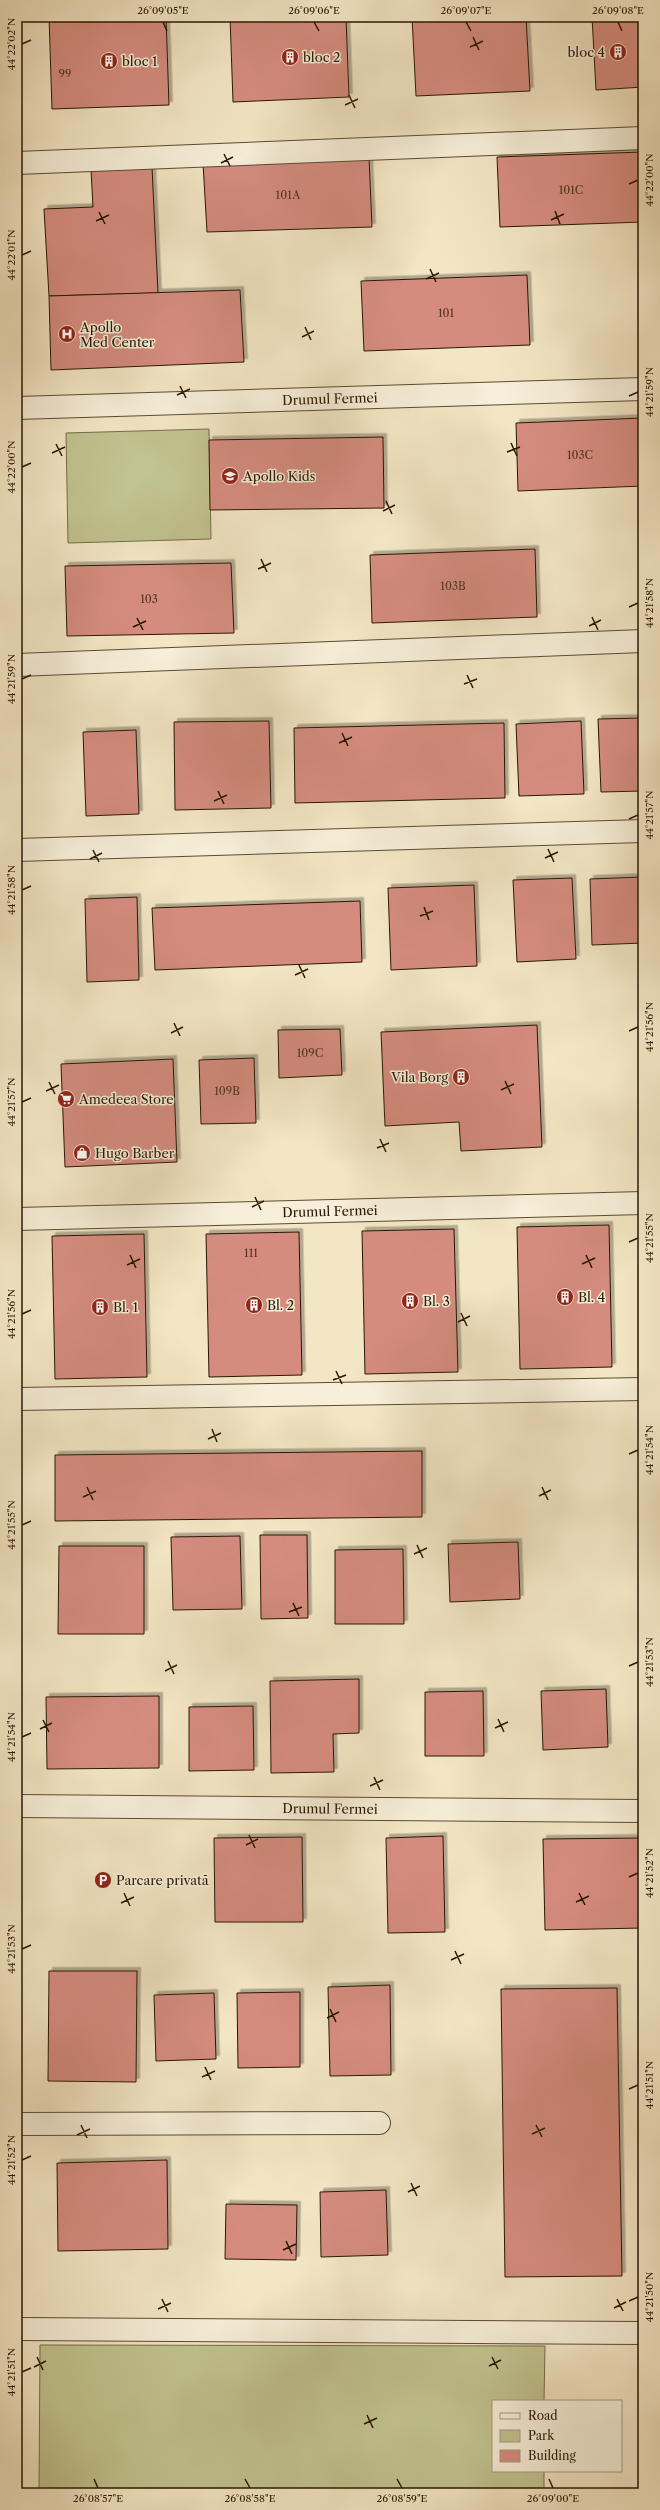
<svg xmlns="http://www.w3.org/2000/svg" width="660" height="2510" viewBox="0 0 660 2510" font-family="'Libre Caslon Text',serif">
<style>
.green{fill:#c1c390;stroke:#746d49}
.building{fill:#d58c7f;stroke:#281702;filter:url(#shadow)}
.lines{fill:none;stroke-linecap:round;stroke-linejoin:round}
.minor-casing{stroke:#5b4b32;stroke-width:24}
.minor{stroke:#f7efd9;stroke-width:22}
.ticks{fill:none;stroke:#281702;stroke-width:1.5}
.labels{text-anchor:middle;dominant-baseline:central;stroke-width:3;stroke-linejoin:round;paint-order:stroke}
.number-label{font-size:11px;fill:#533421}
.poi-label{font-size:13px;fill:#281702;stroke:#f7efd9;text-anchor:start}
.street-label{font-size:13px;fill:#281702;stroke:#f7efd9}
.neatline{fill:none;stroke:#281702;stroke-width:1.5}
.ticks-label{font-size:10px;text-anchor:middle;fill:#281702}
</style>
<defs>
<filter id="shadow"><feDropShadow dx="3.5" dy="-3.5" stdDeviation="0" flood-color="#0004"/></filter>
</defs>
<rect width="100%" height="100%" fill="#f3e6c4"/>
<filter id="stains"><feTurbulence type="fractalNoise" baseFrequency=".005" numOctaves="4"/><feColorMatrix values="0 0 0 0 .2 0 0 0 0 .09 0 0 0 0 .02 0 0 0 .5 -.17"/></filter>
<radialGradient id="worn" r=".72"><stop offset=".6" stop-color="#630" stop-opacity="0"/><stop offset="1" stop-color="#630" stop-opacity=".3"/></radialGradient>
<g class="green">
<polygon points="209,429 211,539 68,543 66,433"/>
<polygon points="40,2345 545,2346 544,2401 493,2401 493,2471 544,2471 544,2493 39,2493"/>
</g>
<g class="building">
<polygon points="49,17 166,17 169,105 52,109"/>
<polygon points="230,17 346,17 349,97 233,102"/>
<polygon points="412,17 526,17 530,91 416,96"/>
<polygon points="592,17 643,17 643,87 596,90"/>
<polygon points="643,152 643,222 500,227 497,157"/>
<polygon points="369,157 372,227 207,232 203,163"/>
<polygon points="152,167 158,293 49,296 44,209 93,207 91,170"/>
<polygon points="527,275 530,345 364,351 361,281"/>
<polygon points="240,290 244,362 51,370 49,296"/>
<polygon points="643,418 643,486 518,491 516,423"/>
<polygon points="383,437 384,508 210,510 209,440"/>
<polygon points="535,549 537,617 372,623 370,555"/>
<polygon points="231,563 234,633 67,636 65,566"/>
<polygon points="643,718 643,791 601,792 598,719"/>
<polygon points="269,721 271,808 175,810 174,722"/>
<polygon points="581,721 584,794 519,796 516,724"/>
<polygon points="504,723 505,798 295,803 294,728"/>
<polygon points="136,730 139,814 86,816 83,732"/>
<polygon points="643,877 643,943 592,945 590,879"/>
<polygon points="572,878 576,959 517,962 513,880"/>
<polygon points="474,885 477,966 391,970 388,888"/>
<polygon points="137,897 139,980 87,982 85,899"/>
<polygon points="360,901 362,962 155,970 152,908"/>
<polygon points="537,1025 542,1147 461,1151 459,1122 385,1126 381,1032"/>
<polygon points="340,1029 342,1075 279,1078 278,1030"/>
<polygon points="254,1058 256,1123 201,1124 199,1060"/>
<polygon points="173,1059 177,1162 65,1167 61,1064"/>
<polygon points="609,1225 612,1367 520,1369 517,1227"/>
<polygon points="454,1229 458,1372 365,1374 362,1231"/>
<polygon points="299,1232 302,1375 209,1377 206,1234"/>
<polygon points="144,1234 147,1377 55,1379 52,1236"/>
<polygon points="422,1451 422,1517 55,1521 55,1455"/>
<polygon points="260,1535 307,1535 308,1618 261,1619"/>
<polygon points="240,1536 242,1609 173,1610 171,1537"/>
<polygon points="518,1542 520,1599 450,1602 448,1544"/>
<polygon points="59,1546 144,1546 144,1634 58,1634"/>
<polygon points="403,1549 404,1624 335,1624 335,1550"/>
<polygon points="359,1679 359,1733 333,1734 334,1772 271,1773 270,1681"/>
<polygon points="606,1689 608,1747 543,1750 541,1691"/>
<polygon points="483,1691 484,1756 425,1756 425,1692"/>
<polygon points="159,1696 159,1768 47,1769 46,1697"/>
<polygon points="253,1706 254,1770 189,1771 189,1707"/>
<polygon points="443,1836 445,1932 388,1933 386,1838"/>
<polygon points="302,1837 303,1922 215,1922 214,1838"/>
<polygon points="643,1838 643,1928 545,1930 543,1839"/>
<polygon points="49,1971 137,1971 136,2082 48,2081"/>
<polygon points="390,1985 391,2075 330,2076 328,1987"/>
<polygon points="617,1988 622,2276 505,2277 501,1989"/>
<polygon points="300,1992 300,2067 238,2068 237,1993"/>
<polygon points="214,1993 216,2059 156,2061 154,1995"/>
<polygon points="167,2160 168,2249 58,2251 57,2163"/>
<polygon points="386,2190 388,2255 321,2257 320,2192"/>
<polygon points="226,2204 297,2205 296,2260 225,2259"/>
<rect x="642" y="2391" width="1" height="102"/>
</g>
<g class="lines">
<g class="minor-casing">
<g id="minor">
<polyline points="17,163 643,138"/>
<path id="s1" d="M17 408 643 389"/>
<polyline points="17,665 643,641"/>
<polyline points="17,850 643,831"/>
<path id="s2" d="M17 1219 643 1203"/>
<polyline points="17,1399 643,1389"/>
<path id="s3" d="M17 1806 643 1811"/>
<polyline points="17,2124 379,2123"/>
<polyline points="17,2329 643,2333"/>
</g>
</g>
<use href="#minor" class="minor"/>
</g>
<path class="ticks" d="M163 22 167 31M314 22 319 31M466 22 471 31M618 22 622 31M473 37 479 50M22 44 31 40M470 47 483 41M349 95 355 108M345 105 358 99M224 154 230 166M221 163 233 157M629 184 638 180M555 211 560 224M99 212 105 224M551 220 564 214M96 221 109 215M22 255 31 251M430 269 436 282M426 279 439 273M305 327 311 340M302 337 314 331M180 386 186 398M177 395 190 389M629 396 638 392M511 443 517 456M56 444 62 456M507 452 520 447M52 453 65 447M22 467 31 463M386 501 392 514M383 511 395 505M261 559 267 572M258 569 271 563M629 607 638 603M592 617 598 630M137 618 143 630M589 626 601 620M133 627 146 621M467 675 473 688M22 679 31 675M464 684 477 679M342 733 348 746M339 743 352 737M218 791 224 804M214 801 227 795M629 819 638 815M548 849 554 862M93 850 99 862M545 858 558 852M90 859 102 853M22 890 31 886M424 907 429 920M420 916 433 911M299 965 305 978M295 975 308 969M174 1023 180 1036M629 1031 638 1027M171 1033 183 1027M505 1081 511 1094M49 1082 55 1094M501 1090 514 1084M46 1091 59 1085M22 1102 31 1098M380 1139 386 1152M377 1148 389 1143M255 1197 261 1210M252 1207 264 1201M629 1242 638 1238M130 1255 136 1268M586 1255 592 1268M582 1264 595 1258M127 1265 140 1259M461 1313 467 1326M22 1314 31 1310M458 1322 470 1316M336 1371 342 1384M333 1380 346 1375M212 1429 217 1442M208 1439 221 1433M629 1454 638 1450M87 1487 93 1500M542 1487 548 1500M539 1496 551 1490M83 1497 96 1491M22 1525 31 1521M417 1545 423 1558M414 1554 427 1548M293 1603 299 1616M289 1612 302 1607M168 1661 174 1674M629 1666 638 1662M165 1671 177 1665M498 1719 504 1732M43 1720 49 1732M495 1728 508 1722M40 1729 52 1723M22 1737 31 1733M374 1777 380 1790M370 1786 383 1780M249 1835 255 1848M246 1845 258 1839M629 1877 638 1873M124 1893 130 1906M579 1893 585 1905M576 1902 589 1896M121 1903 134 1897M22 1949 31 1945M455 1951 461 1964M451 1960 464 1954M330 2009 336 2022M327 2018 339 2012M205 2067 211 2080M202 2077 215 2071M629 2089 638 2085M81 2125 87 2138M536 2125 542 2137M532 2134 545 2128M77 2135 90 2129M22 2160 31 2156M411 2183 417 2196M408 2192 420 2186M286 2241 292 2254M283 2250 296 2244M162 2299 168 2312M617 2299 623 2311M629 2301 638 2297M614 2308 626 2302M158 2309 171 2303M37 2357 43 2370M492 2357 498 2369M489 2366 501 2360M34 2367 46 2361M22 2372 31 2368M367 2415 373 2428M364 2424 377 2418M94 2479 98 2488M245 2479 250 2488M397 2479 402 2488M549 2479 553 2488"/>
<defs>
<g id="building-disc" transform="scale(0.9)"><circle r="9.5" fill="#8f2418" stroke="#f7efd9"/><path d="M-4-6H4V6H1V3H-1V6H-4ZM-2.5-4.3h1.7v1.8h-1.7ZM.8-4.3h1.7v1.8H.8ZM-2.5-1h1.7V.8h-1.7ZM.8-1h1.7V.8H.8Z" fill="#fff"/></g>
<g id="hospital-disc" transform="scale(0.9)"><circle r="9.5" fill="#8f2418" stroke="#f7efd9"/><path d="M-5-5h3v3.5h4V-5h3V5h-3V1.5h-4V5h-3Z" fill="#fff"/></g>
<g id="school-disc" transform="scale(0.9)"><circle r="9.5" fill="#8f2418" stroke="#f7efd9"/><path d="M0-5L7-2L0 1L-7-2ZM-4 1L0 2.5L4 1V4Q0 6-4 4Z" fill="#fff"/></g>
<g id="supermarket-disc" transform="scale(0.9)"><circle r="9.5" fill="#8f2418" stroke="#f7efd9"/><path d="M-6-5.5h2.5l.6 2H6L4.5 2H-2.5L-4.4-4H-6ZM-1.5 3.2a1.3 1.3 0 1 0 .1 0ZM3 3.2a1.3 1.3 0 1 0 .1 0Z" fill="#fff"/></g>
<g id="shop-disc" transform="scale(0.9)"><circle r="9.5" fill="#8f2418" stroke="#f7efd9"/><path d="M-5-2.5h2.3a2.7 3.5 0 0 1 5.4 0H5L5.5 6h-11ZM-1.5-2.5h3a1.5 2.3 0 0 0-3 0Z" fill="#fff"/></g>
<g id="parking-disc" transform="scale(0.9)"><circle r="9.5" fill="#8f2418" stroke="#f7efd9"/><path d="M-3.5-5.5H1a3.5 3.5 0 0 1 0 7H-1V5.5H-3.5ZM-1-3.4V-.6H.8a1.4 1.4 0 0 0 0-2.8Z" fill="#fff"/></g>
</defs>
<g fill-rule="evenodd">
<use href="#building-disc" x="618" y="52"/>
<use href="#building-disc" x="290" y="57"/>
<use href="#building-disc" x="109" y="61"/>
<use href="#hospital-disc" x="67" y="334"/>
<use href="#school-disc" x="230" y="476"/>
<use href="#building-disc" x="461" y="1077"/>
<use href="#supermarket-disc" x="66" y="1099"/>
<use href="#shop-disc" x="82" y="1153"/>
<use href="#building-disc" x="565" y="1297"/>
<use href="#building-disc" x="410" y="1301"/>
<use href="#building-disc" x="254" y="1305"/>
<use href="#building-disc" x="100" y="1307"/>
<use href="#parking-disc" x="103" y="1880"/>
</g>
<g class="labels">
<g class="number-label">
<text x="65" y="74">99</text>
<text x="571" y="190">101C</text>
<text x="288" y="195">101A</text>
<text x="446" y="313">101</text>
<text x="580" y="455">103C</text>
<text x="453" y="586">103B</text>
<text x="149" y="599">103</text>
<text x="310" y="1053">109C</text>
<text x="227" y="1091">109B</text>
<text x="251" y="1253">111</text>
</g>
<g class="poi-label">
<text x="605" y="52" text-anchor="end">bloc 4</text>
<text x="303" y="57">bloc 2</text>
<text x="122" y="61">bloc 1</text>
<text x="80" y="327">Apollo<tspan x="80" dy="15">Med Center</tspan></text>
<text x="243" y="476">Apollo Kids</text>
<text x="448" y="1077" text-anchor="end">Vila Borg</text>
<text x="79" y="1099">Amedeea Store</text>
<text x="95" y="1153">Hugo Barber</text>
<text x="578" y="1297">Bl. 4</text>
<text x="423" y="1301">Bl. 3</text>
<text x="267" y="1305">Bl. 2</text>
<text x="113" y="1307">Bl. 1</text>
<text x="116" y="1880">Parcare privată</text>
</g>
<g class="street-label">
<text stroke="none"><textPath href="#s1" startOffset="313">Drumul Fermei</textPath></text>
<text stroke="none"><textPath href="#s2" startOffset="313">Drumul Fermei</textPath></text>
<text stroke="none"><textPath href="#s3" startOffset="313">Drumul Fermei</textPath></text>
</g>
</g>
<rect width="660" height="2510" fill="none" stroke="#f3e6c4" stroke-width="44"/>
<rect x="492" y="2400" width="130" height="72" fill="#f7efd9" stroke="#a49983"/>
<rect x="500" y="2413" width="20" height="6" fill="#f7efd9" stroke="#a49983"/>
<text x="528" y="2420" font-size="12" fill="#281702">Road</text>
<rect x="500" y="2430" width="20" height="12" fill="#c1c390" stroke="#a49983"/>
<text x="528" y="2440" font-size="12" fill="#281702">Park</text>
<rect x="500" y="2450" width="20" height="12" fill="#d58c7f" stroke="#a49983"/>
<text x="528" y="2460" font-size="12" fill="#281702">Building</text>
<rect x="22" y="22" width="616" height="2466" class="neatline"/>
<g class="ticks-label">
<text x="163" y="14">26°09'05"E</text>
<text x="314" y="14">26°09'06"E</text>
<text x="466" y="14">26°09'07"E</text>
<text x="618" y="14">26°09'08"E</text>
<text transform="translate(11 44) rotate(-90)" y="4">44°22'02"N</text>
<text transform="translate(649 180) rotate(-90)" y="4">44°22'00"N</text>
<text transform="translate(11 255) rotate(-90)" y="4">44°22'01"N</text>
<text transform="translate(649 392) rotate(-90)" y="4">44°21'59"N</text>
<text transform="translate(11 467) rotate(-90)" y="4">44°22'00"N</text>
<text transform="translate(649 603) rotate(-90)" y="4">44°21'58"N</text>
<text transform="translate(11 679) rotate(-90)" y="4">44°21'59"N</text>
<text transform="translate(649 815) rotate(-90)" y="4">44°21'57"N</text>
<text transform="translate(11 890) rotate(-90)" y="4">44°21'58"N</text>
<text transform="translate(649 1027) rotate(-90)" y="4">44°21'56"N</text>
<text transform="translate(11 1102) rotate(-90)" y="4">44°21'57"N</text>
<text transform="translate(649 1238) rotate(-90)" y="4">44°21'55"N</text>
<text transform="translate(11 1314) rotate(-90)" y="4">44°21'56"N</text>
<text transform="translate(649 1450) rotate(-90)" y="4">44°21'54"N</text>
<text transform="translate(11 1525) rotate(-90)" y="4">44°21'55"N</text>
<text transform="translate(649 1662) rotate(-90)" y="4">44°21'53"N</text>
<text transform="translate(11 1737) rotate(-90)" y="4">44°21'54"N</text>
<text transform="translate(649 1873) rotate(-90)" y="4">44°21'52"N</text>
<text transform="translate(11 1949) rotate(-90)" y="4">44°21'53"N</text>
<text transform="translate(649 2085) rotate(-90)" y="4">44°21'51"N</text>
<text transform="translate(11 2160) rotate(-90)" y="4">44°21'52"N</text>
<text transform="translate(649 2297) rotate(-90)" y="4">44°21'50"N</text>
<text transform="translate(11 2372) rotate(-90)" y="4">44°21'51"N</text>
<text x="98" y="2502">26°08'57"E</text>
<text x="250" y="2502">26°08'58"E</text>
<text x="402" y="2502">26°08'59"E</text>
<text x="553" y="2502">26°09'00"E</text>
</g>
<rect width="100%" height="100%" filter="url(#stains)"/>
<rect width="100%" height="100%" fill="url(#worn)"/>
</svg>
